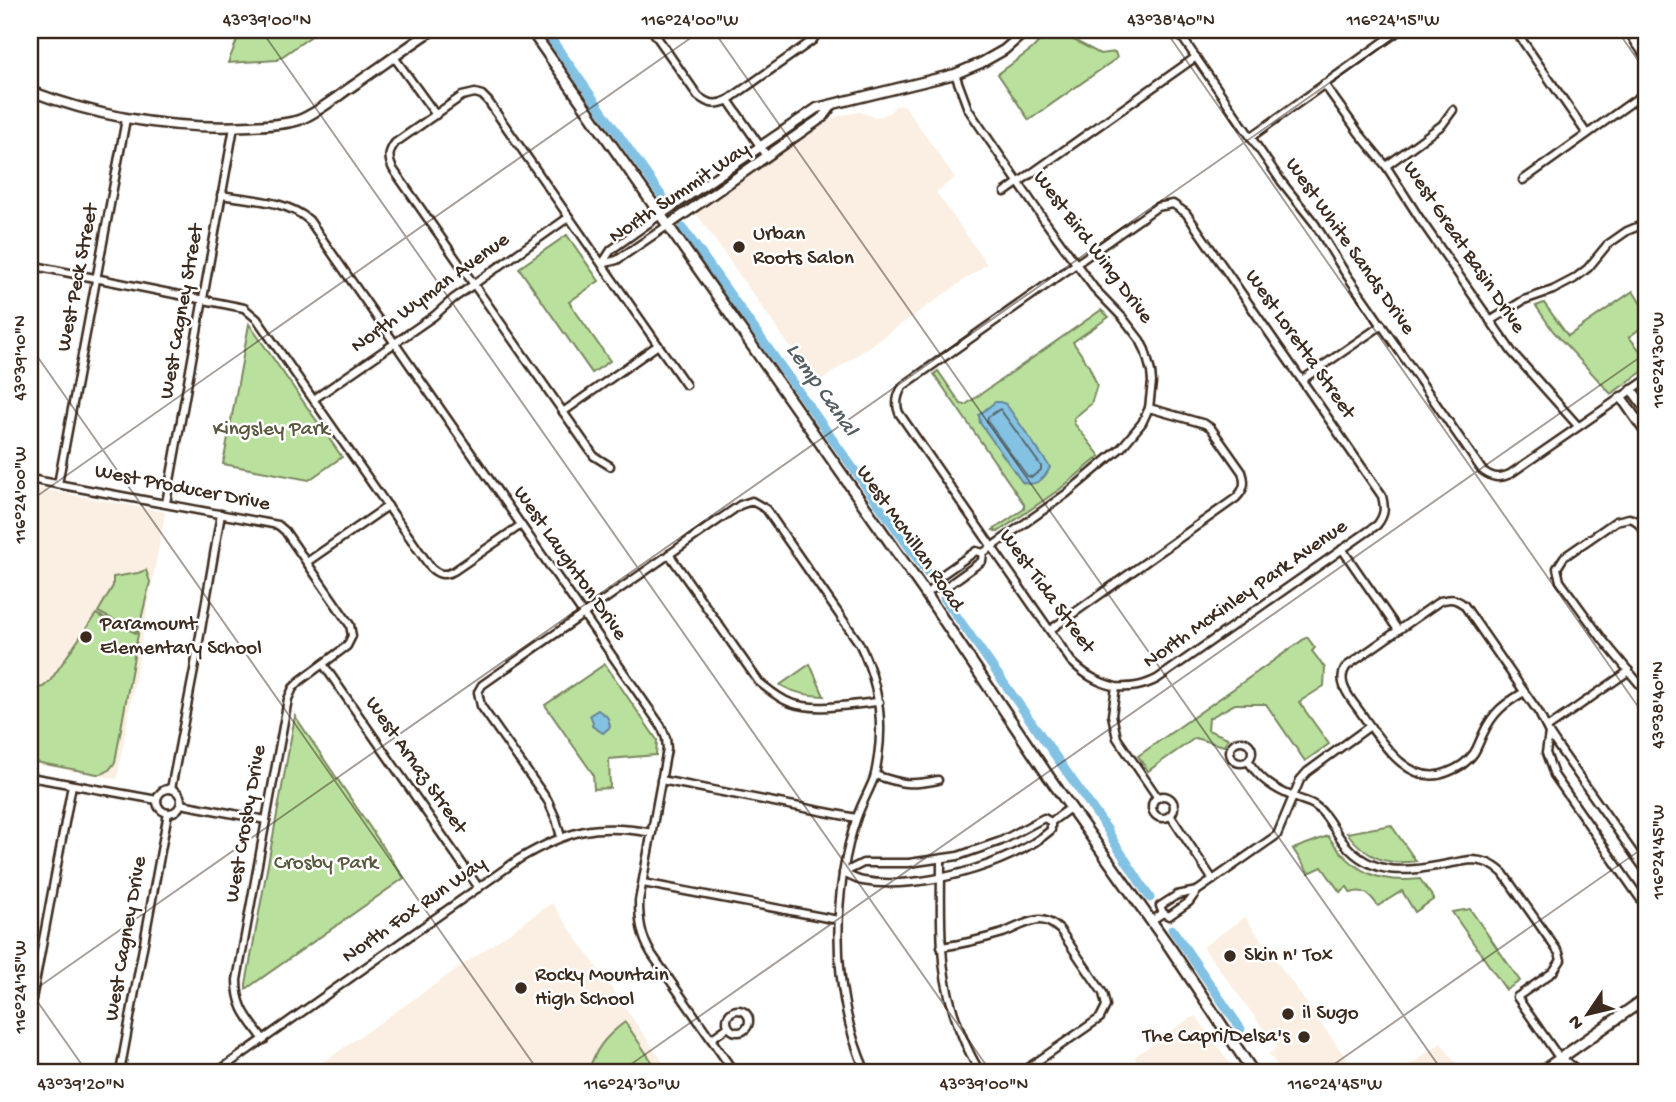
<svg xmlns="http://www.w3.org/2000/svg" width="1676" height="1102" viewBox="0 0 1676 1102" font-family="'Gochi Hand',sans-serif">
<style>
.built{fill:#faefe2}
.green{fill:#b9e19d;stroke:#7a865e;stroke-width:2}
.water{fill:#84c2e4;stroke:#678595;stroke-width:2}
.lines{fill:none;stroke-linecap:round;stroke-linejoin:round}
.shore{stroke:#58676d;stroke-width:2}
.canal{stroke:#84c2e4;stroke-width:9}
.minor-casing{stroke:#3b2a1e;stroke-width:11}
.tertiary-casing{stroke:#3b2a1e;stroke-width:13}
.secondary-casing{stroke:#3b2a1e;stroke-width:14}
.minor{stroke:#fff;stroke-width:6}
.tertiary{stroke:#fff;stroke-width:8}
.secondary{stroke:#fff;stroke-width:9}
.ticks{fill:none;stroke:#3b2a1e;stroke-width:2;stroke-opacity:0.45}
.poi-dot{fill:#3b2a1e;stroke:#fff;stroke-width:2.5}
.labels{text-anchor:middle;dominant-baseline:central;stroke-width:5;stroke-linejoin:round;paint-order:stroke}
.street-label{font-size:21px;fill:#3b2a1e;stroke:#fff}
.poi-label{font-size:21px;fill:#3b2a1e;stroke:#fff;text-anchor:start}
.park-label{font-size:21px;fill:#5a583e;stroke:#fff}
.water-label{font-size:23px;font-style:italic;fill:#555f63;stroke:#fff}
.neatline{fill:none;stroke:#3b2a1e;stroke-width:2.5}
.ticks-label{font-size:18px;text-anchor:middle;fill:#3b2a1e}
</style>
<rect width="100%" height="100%" fill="#fff"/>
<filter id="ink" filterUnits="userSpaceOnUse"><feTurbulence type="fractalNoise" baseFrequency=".0143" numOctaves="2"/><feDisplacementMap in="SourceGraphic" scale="14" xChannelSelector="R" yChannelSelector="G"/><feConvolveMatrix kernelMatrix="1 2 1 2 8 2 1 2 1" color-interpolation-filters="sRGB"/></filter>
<g filter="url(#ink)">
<g class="built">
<polygon points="904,105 955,178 936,192 987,264 816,384 696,213 825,123 838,116 859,112 875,117 882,116 890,112 895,106"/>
<polygon points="30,487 165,512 117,779 30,763"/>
<polygon points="552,903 670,1072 309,1072"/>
<polygon points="1245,917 1356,1072 1282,1072 1269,1054 1277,1047 1203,947"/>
<polygon points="1196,1016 1236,1072 1146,1072 1134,1057 1187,1020"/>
<polygon points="1441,1043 1462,1072 1400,1072"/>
</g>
<g class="green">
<polygon points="241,30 320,30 277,60 228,63"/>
<polygon points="1050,30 1055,30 1100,54 1115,52 1117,58 1029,120 998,74 1032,49"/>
<polygon points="567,235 599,281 569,302 610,361 592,373 519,268"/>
<polygon points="1633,291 1646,312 1646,324 1629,337 1646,358 1646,369 1611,394 1553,331 1536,306 1544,303 1568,336"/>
<polygon points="1101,310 1109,317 1073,342 1089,366 1097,385 1091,404 1074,418 1074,423 1100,456 1060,489 998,532 993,530 1024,509 1024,504 934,374 938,371 961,404 965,405"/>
<polygon points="249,324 342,457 309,480 223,464"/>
<polygon points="146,570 150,582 138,632 98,612 113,586 113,577 138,573"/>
<path d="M96 614 138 634 115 762C110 770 106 774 97 774L30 761V689L43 687 50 681Z"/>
<polygon points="1307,637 1315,648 1312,651 1325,668 1324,686 1299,702 1329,744 1305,761 1266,704 1235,704 1209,718 1208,730 1228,738 1224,746 1195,738 1148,771 1138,756"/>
<polygon points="605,664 657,740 656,755 609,759 610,788 594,789 593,774 545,705"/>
<path d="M810 664 824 696C808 696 794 693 780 685Z"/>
<polygon points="295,716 404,878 246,989 246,984"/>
<path d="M1391 825 1416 861C1385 866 1366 857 1347 833Z"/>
<path d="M1328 836C1353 871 1376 884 1420 879L1434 899 1415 912 1402 891 1378 906C1371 896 1365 888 1351 893L1347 887 1340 892 1322 867 1309 873 1293 849Z"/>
<polygon points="1470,909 1520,981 1506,990 1452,912"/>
<path d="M625 1022 659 1072H588C596 1048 605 1037 625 1022Z"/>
</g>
<g class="water">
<path d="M995 402H1000L1006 404 1050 467C1045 479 1034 488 1022 482L980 423 979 415Z"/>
<path d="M598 710C607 717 608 714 610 727L603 733 592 726 593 722 590 715Z"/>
</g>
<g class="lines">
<polygon class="shore" points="1000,409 1041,466 1041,470 1032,477 1027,476 987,421 988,417"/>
<g class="canal">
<polyline points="545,30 664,199"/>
<polyline points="683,228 928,574"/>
<polyline points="944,598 1107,829 1114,842 1150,898"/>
<polyline points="1172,929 1241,1029"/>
</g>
<g class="minor-casing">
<g id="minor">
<path d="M652 30 698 96C708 104 716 106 728 100L767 156"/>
<path d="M1177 30 1281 181 1315 224 1344 271 1482 470C1492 478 1499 479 1510 474L1646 380"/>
<polyline points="1515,30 1587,134"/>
<polyline points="1627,30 1646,58"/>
<polyline points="1636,44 1646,37"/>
<polyline points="394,57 436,115"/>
<path d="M955 74 968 109 1044 220 1094 288 1123 318 1140 340 1145 350 1151 372 1152 382 1149 408 1205 424 1211 428 1242 472C1246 483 1244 490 1236 498L1050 630"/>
<polyline points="1324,84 1359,133 1386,166 1420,219 1512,352 1578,426"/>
<polyline points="728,100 813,40 819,30"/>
<polyline points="1251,137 1400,30"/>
<polyline points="1386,166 1442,125 1453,110"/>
<polyline points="1523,180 1646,92"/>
<polyline points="1005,192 1196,57"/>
<path d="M221 195C250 200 286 200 309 220L661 726 666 738 667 749 639 901C639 921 641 936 651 953L734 1072"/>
<polyline points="602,264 611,250 660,215"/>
<polyline points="602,264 617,260 667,226"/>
<path d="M30 265 244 308 257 319 431 568C439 575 445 576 454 571L521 525"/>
<polyline points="1490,321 1524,300 1553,290 1574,279 1588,268 1607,245 1627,231 1639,226 1646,230"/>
<polyline points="1302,380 1382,325"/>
<polyline points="314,399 434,316 453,299 569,217"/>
<polyline points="563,412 658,345"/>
<path d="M610 466 594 456 393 169C388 159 388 152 395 143L462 96 475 93 482 95 488 101 686 385"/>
<path d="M30 479 278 525 285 531 350 625 352 636 347 646 301 680 293 688 288 699 237 980C237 1008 248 1018 264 1040"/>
<polyline points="58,484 126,119"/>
<polyline points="166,503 234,127"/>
<polyline points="1646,533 1635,520 1629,518 1616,521 1564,557 1557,568 1560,581 1603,640 1646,692"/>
<polyline points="1342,549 1398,630"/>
<polyline points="983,553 1066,494 1122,447 1142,423 1149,408"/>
<path d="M669 554 759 682C768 689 779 699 791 703 817 712 851 704 879 702"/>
<polyline points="307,562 388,506"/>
<polyline points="926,594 938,585 943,589 982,561 983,553 976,551 936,579 938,585"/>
<polyline points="323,664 479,888"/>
<path d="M1116 687C1132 688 1143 686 1157 679L1377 525C1385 515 1385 508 1382 496L1186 213 1173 204 1157 207 903 386C897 395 895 403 899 413L1071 661C1085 675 1097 682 1116 687L1112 715 1117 738 1158 798"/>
<path d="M1524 692C1504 704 1493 712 1483 734 1480 740 1478 747 1474 753 1467 763 1459 768 1448 772 1409 789 1380 740 1361 713 1352 700 1334 682 1347 666L1440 601C1451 598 1455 598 1464 605L1539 713 1549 733 1557 745 1646 871"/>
<polyline points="1547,728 1629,671"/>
<polyline points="1549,733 1546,753 1554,775 1646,907"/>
<circle cx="1241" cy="752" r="11"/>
<path d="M1248 761C1260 779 1273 789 1294 797 1300 800 1307 801 1314 805 1327 813 1334 831 1344 843 1378 885 1424 867 1470 860 1484 860 1493 864 1503 873L1559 953 1561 960 1553 972 1517 997 1560 1059"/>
<path d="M875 775C902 784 909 786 938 780"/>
<polyline points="30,777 157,800"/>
<polyline points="661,780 856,818"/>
<polyline points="171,789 194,670 221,514"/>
<circle cx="169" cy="801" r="12"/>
<circle cx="1163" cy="807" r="11"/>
<polyline points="181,804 266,820"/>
<polyline points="1170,815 1213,880"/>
<path d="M1051 822 1044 818 1001 841 958 856 909 863H863L843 873C850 876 857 880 863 881 917 891 1010 866 1051 830V822L1070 808"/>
<path d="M561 837 556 819 548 801 481 706 478 692 482 685 740 505 752 501 766 509 859 643C877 679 884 717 878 757 877 764 876 771 874 778 869 791 862 803 857 817 851 834 846 855 843 874 833 939 839 1012 866 1072"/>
<path d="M941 860C941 889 940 918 942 948 944 991 958 1035 980 1072"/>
<polyline points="643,883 838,920"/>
<polyline points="1163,913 1160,906 1177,895 1197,891"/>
<polyline points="1151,921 1163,913 1169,916 1189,902 1197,891 1277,835 1300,780 1307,772 1370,726"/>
<path d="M941 947C962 944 983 939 1003 933 1014 929 1028 920 1040 920 1048 920 1054 925 1060 930L1103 993 1106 1006 1100 1018 1022 1072"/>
<circle cx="738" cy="1021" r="11"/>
<polyline points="30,1010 72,785"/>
<polyline points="711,1039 728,1027"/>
<polyline points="30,1067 57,1072"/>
<polyline points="120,1072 168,813"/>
<path d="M217 1072 519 859C568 830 596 823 652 833"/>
</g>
</g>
<g class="tertiary-casing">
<g id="tertiary">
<path d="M30 91C101 118 175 130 251 126 267 125 284 125 299 120 319 112 336 97 354 85 380 67 406 48 433 30"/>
<polyline points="660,215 817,108 955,74 981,63 1004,50 1027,30"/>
<polyline points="667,226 823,117 832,105"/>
<polyline points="1632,390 1646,409"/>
<polyline points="1621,397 1646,433"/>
<polyline points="1560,1059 1572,1067 1576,1072"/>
</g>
</g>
<g class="secondary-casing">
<g id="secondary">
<polyline points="531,30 926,594 1049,777 1171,949 1253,1072"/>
<polyline points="1541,1072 1646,998"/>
</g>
</g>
<use href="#minor" class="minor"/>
<use href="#tertiary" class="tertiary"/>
<use href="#secondary" class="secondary"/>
</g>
</g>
<path class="ticks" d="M261 30 991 1072M713 30 1443 1072M1165 30 1646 718M1617 30 1646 72M30 346 539 1072M30 501 702 30M30 991 87 1072M30 993 1405 30M620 1072 1646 353M1323 1072 1646 846"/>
<g class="poi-dot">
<circle cx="739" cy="247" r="7"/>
<circle cx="86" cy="637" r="7"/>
<circle cx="1230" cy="956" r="7"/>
<circle cx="521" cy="988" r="7"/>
<circle cx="1288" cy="1014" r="7"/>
<circle cx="1304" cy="1037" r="7"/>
</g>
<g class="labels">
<g class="street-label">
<text transform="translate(680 194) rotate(-34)">North Summit Way</text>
<text transform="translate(1349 247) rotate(55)">West White Sands Drive</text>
<text transform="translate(1092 248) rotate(53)">West Bird Wing Drive</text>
<text transform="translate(1463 248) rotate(56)">West Great Basin Drive</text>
<text transform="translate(79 278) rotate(-79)">West Peck Street</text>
<text transform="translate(431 294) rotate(-36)">North Wyman Avenue</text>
<text transform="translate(183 312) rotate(-80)">West Cagney Street</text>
<text transform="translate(1299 345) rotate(55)">West Loretta Street</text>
<text transform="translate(182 489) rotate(11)">West Producer Drive</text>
<text transform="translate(909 539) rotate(55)">West McMillan Road</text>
<text transform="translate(569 564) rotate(55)">West Laughton Drive</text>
<text transform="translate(1046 592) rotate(54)">West Tida Street</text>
<text transform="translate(1246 595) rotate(-35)">North McKinley Park Avenue</text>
<text transform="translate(415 766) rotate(55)">West Arnaz Street</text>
<text transform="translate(247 824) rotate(-80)">West Crosby Drive</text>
<text transform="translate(415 911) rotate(-35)">North Fox Run Way</text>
<text transform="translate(127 939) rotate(-80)">West Cagney Drive</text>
</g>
<g class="poi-label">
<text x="753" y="235">Urban<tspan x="753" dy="24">Roots Salon</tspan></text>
<text x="100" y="625">Paramount<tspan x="100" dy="24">Elementary School</tspan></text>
<text x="1244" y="956">Skin n' Tox</text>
<text x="535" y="976">Rocky Mountain<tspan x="535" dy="24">High School</tspan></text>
<text x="1302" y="1014">il Sugo</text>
<text x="1290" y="1037" text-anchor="end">The Capri/Delsa's</text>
</g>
<g class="park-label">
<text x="271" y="430">Kingsley Park</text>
<text x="326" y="864">Crosby Park</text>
</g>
<g class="water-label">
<text transform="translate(821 390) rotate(55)">Lemp Canal</text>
</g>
</g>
<rect width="1676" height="1102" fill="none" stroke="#fff" stroke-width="77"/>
<g transform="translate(1588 1014) rotate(235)" stroke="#ffffff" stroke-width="5" paint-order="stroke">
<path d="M0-5L12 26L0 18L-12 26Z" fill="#3b2a1e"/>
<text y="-10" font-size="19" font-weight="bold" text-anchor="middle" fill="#3b2a1e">N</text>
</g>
<rect x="38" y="38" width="1600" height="1026" class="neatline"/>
<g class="ticks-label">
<text x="267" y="25">43°39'00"N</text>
<text x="690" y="25">116°24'00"W</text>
<text x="1171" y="25">43°38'40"N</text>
<text x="1393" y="25">116°24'15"W</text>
<text transform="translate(19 358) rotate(-90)" y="6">43°39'10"N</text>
<text transform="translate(1657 360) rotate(-90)" y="6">116°24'30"W</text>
<text transform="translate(19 495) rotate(-90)" y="6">116°24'00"W</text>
<text transform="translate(1657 705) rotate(-90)" y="6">43°38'40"N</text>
<text transform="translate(1657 852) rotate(-90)" y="6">116°24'45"W</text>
<text transform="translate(19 987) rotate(-90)" y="6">116°24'15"W</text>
<text x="81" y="1089">43°39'20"N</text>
<text x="632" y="1089">116°24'30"W</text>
<text x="984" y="1089">43°39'00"N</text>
<text x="1335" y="1089">116°24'45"W</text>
</g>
</svg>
